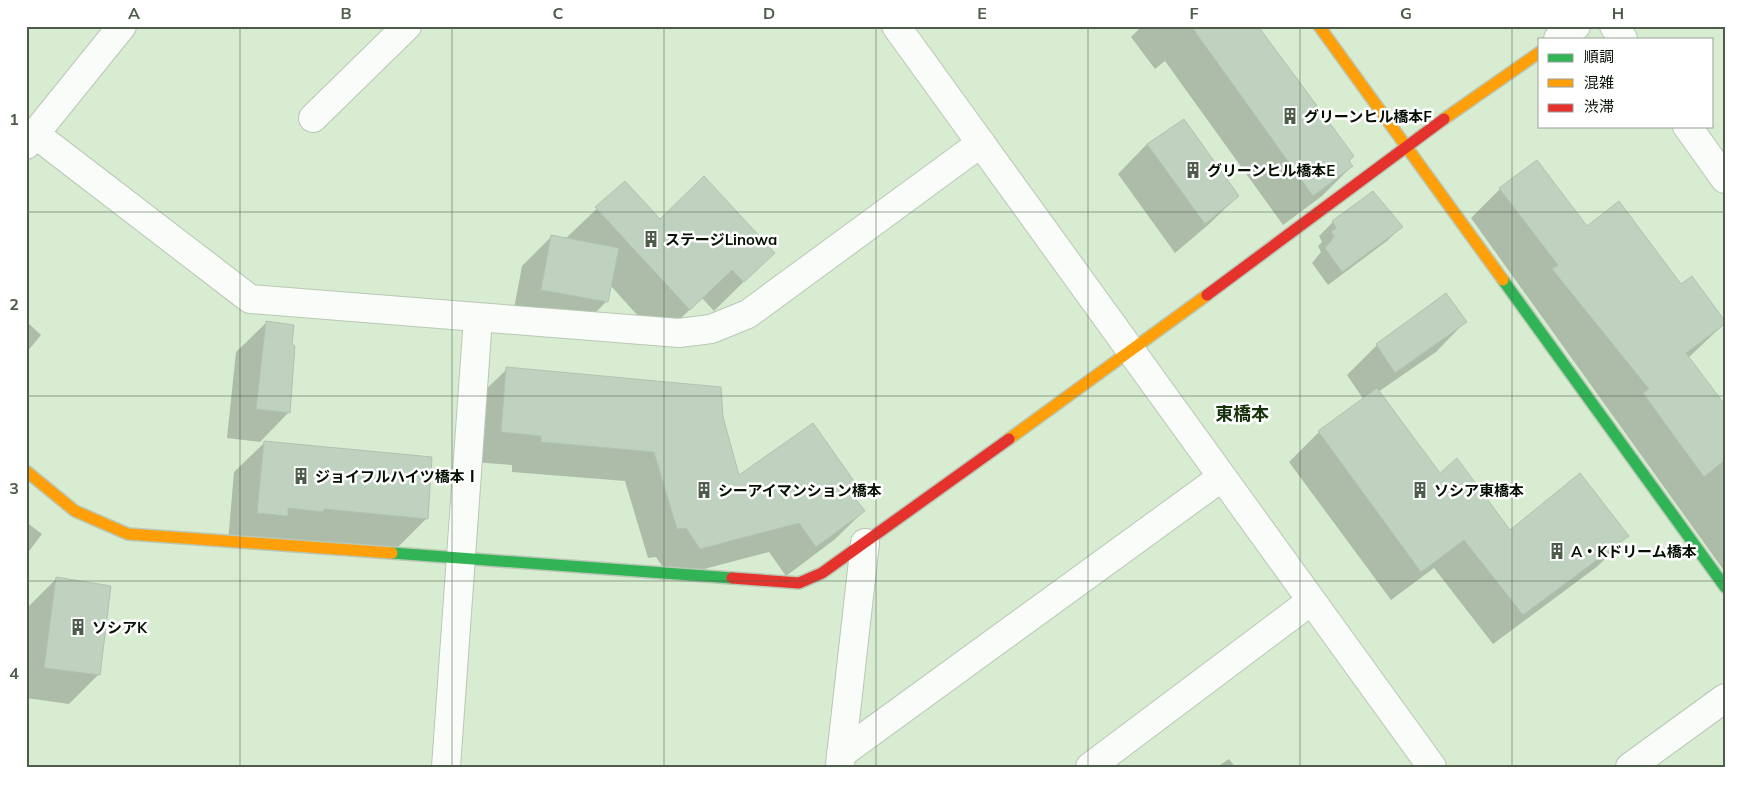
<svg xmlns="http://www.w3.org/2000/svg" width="1751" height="793" viewBox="0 0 1751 793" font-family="Mulish,'Noto Sans JP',sans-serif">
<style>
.shadow{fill:#0003}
.building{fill:#bfd2c0;stroke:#b0c3b2}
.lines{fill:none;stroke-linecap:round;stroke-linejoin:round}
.street-casing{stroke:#b9c8b5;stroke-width:30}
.fast-casing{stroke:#b9c8b5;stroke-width:14}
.slow-casing{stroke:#b9c8b5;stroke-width:14}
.jam-casing{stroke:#b9c8b5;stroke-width:14}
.street{stroke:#f9fcf8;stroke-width:28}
.fast{stroke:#30b455;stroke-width:11}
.slow{stroke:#ff9f0a;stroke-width:11}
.jam{stroke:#e5322d;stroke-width:11}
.grid{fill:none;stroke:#4f5c4b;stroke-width:1;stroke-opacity:0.55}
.labels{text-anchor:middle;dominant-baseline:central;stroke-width:5;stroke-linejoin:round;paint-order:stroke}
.poi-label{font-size:15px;font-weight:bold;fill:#050f02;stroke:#fff;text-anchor:start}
.quarter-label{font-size:18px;font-weight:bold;fill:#17320b;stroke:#fff}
.neatline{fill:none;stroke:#4f5c4b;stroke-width:2}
.grid-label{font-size:16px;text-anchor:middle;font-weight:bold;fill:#4f5c4b}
</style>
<rect width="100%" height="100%" fill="#d8ecd2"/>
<g class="shadow">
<polygon points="1142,26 1255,26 1352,166 1322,196 1283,225 1165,61 1155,69 1131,37"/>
<polygon points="1147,144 1238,196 1208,225 1175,253 1118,174"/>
<polygon points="625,182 660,220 773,253 714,311 702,298 659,339 610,285 607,301 577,331 512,319 522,266 552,236 565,239"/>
<polygon points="1500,189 1586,227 1681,286 1725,323 1688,358 1725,407 1725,572 1471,218"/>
<polygon points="1373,192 1401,227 1387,241 1328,285 1312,263 1321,252 1318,246 1322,242 1319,236 1333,222"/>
<polygon points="1445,295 1465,322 1436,352 1378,392 1439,475 1509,532 1627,536 1598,566 1493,644 1434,568 1391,600 1289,462 1319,432 1364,400 1347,375 1377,345"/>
<polygon points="26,321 41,335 26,353"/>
<polygon points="266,323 289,412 260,442 227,438 236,352"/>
<polygon points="507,369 722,417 738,477 846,488 864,511 834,540 786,576 769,552 670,578 656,557 648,558 625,481 512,472 512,465 472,462 477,398"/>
<polygon points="264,443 426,519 397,548 228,542 234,472"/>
<polygon points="26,522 42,534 26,555"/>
<polygon points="56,579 99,674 69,704 26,698 27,608"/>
<polygon points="1229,759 1235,767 1217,767"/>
</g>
<g class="building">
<polygon points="1191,26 1258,26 1354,156 1349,161 1353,166 1313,196"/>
<polygon points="1184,119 1239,196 1205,224 1147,144"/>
<polygon points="1537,160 1587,226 1619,201 1681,284 1692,276 1725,321 1725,324 1686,353 1725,405 1725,460 1704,477 1643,393 1649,389 1552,269 1558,265 1499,188"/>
<polygon points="704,176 775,253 744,282 732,270 690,310 595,207 625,181 660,219"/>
<polygon points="1373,191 1403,227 1342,272 1325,248 1334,237 1331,231 1336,228 1332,221"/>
<polygon points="551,235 619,248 608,302 541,290"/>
<polygon points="1446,293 1467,322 1395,373 1376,344"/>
<polygon points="266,321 294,325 292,344 295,346 290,413 256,409"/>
<polygon points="506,367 721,387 723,417 739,475 813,423 854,481 847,488 865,511 816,547 799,523 700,549 686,528 677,529 654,452 541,442 541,436 501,432"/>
<polygon points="1377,388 1440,473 1457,458 1510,530 1580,473 1629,536 1523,615 1464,540 1421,572 1318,431"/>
<polygon points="264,441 432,457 428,519 324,509 323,512 288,508 288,516 257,513"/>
<polygon points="56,577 111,586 100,675 44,668"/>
</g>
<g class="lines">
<g class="street-casing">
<g id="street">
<polyline points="896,26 1432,767"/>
<polyline points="1614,26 1623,39"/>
<polyline points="1558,39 1576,26"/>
<polyline points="313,118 407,26"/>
<polyline points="1687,126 1725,179"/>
<polyline points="35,134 250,299 679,333 711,329 748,314 981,143"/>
<polyline points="26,145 122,26"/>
<polyline points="841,754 1222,477"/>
<polyline points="840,765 865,543"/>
<polyline points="446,767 478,318"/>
<polyline points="1090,767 1311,601"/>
<polyline points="1630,767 1725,698"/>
</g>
</g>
<g class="fast-casing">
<g id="fast">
<polyline points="1503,280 1725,587"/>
<polyline points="392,553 732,578"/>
</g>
</g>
<g class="slow-casing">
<g id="slow">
<polyline points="1319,26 1503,280"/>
<polyline points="1444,119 1540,52"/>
<polyline points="1009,439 1207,295"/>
<polyline points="26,471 75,511 128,534 392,553"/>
</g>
</g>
<g class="jam-casing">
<g id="jam">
<polyline points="1207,295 1444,119"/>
<polyline points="732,578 799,583 822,573 1009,439"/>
</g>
</g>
<use href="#street" class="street"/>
<use href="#fast" class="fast"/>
<use href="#slow" class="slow"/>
<use href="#jam" class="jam"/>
</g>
<path class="grid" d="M240 26V767M452 26V767M664 26V767M876 26V767M1088 26V767M1300 26V767M1512 26V767M26 212H1725M26 396H1725M26 581H1725"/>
<defs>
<g id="building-bare" transform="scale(1.35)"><path d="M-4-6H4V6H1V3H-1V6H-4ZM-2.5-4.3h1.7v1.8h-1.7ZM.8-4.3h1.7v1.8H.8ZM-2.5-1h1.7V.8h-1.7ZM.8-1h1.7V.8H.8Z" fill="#4f5c4b" stroke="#fff" stroke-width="2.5" paint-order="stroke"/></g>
</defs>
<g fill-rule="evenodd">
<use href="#building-bare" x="1290" y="116"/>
<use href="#building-bare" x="1193" y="170"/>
<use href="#building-bare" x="651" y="239"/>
<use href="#building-bare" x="301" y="476"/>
<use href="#building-bare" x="704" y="490"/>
<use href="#building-bare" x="1420" y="490"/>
<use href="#building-bare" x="1557" y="551"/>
<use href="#building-bare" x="78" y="627"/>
</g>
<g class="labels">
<g class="poi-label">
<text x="1304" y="116">グリーンヒル橋本F</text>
<text x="1207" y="170">グリーンヒル橋本E</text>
<text x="665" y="239">ステージLinowa</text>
<text x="315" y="476">ジョイフルハイツ橋本Ⅰ</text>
<text x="718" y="490">シーアイマンション橋本</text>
<text x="1434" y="490">ソシア東橋本</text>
<text x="1571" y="551">A・Kドリーム橋本</text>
<text x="92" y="627">ソシアK</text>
</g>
<g class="quarter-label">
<text x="1242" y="413">東橋本</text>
</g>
</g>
<rect width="1751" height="793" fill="none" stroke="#ffffff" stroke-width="55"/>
<rect x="1538" y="38" width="175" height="90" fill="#ffffff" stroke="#9b9f9a"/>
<rect x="1548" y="54" width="25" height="8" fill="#30b455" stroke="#9b9f9a"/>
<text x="1584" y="62" font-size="15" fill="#050f02">順調</text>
<rect x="1548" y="79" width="25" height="8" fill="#ff9f0a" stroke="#9b9f9a"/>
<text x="1584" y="88" font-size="15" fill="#050f02">混雑</text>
<rect x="1548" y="104" width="25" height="8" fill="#e5322d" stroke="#9b9f9a"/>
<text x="1584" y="112" font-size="15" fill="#050f02">渋滞</text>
<rect x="28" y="28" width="1696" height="738" class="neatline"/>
<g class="grid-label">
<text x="134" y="19">A</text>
<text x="346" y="19">B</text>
<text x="558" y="19">C</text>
<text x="769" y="19">D</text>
<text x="982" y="19">E</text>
<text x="1194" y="19">F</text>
<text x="1406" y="19">G</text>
<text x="1618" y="19">H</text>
<text x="14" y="125">1</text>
<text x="14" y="310">2</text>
<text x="14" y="494">3</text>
<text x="14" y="679">4</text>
</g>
</svg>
